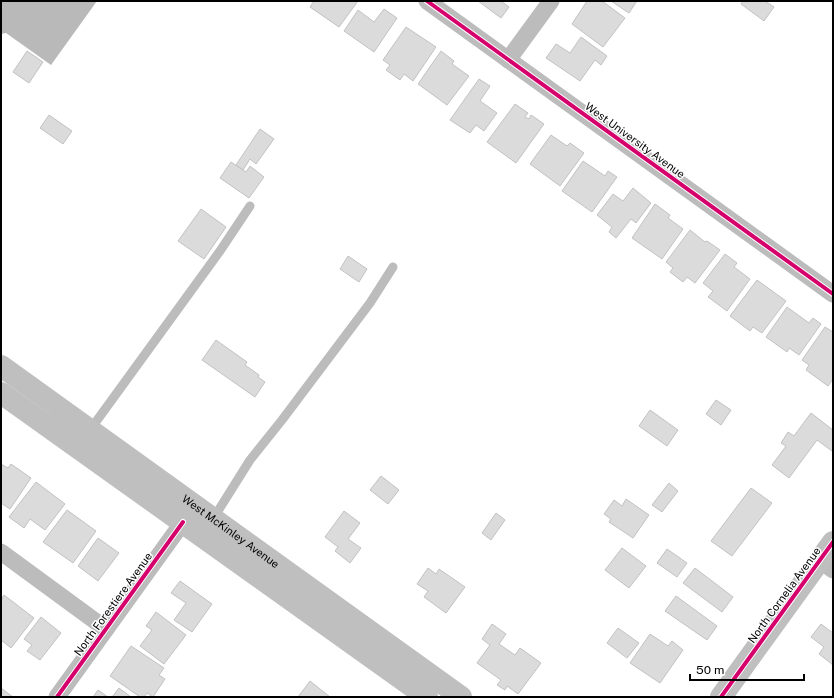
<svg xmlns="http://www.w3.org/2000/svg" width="834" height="698" viewBox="0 0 834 698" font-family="'Public Sans',sans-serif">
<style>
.water{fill:#b9b9b9}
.building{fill:#dbdbdb;stroke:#c2c2c2}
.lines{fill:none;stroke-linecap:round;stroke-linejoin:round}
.lane{stroke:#bcbcbc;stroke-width:9}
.street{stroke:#bcbcbc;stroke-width:17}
.secondary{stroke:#bfbfbf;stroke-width:22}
.cycleway-casing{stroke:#fff;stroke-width:6}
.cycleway{stroke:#d6006c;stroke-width:4}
.labels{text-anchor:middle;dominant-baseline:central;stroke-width:3;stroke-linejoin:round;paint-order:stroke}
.street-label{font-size:11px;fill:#000;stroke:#fff}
</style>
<rect width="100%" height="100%" fill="#fff"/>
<polygon class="water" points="1,1 97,1 51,65 6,33 1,34"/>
<g class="building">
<polygon points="314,1 358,1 339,27 310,7"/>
<polygon points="478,1 501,1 509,7 501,18"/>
<polygon points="587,1 602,1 625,18 603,47 572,24"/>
<polygon points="611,1 637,1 629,13"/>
<polygon points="743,1 765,1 774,7 764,21 741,4"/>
<polygon points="384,9 397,18 374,52 344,31 358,10 374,22"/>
<polygon points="406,27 436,47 413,81 404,74 400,80 386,70 390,65 383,60"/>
<polygon points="581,37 607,56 601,65 595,60 580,81 546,58 556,44 570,53"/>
<polygon points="27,51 43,62 29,83 13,72"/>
<polygon points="441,51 454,61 452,64 469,76 447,105 418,84"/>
<polygon points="479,79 490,86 480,101 497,113 484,131 476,125 470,133 450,120"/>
<polygon points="515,104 528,113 525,117 529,119 531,115 544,124 516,163 487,142"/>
<polygon points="49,115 72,131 63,144 40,128"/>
<polygon points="260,129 274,139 256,164 250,159 243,170 236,165"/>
<polygon points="551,135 567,146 570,143 584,153 560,186 530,164"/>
<polygon points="583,161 605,176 608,171 617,177 592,212 562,191"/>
<polygon points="231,162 246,172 250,166 264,177 249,198 220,178"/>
<polygon points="633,188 651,203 636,223 631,219 616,238 609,232 612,227 597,215 613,194 623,201"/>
<polygon points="655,204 670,215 668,218 683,229 662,259 632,238"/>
<polygon points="201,209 226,227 204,259 178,241"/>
<polygon points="690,230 705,242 707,241 720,250 695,283 687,277 683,282 670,272 673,268 666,262"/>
<polygon points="725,254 737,263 734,267 750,279 727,311 708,297 713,291 703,283"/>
<polygon points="348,256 367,269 359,282 340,269"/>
<polygon points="757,280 786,301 762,333 753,327 750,331 730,316"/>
<polygon points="787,307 809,323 813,318 821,324 799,355 789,348 787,352 766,337"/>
<polygon points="825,327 833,332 833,379 828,386 806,370 809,365 802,360"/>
<polygon points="216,340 247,362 245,365 259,375 258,377 265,382 255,397 202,360"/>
<polygon points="716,400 731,410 721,425 706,414"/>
<polygon points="650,410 678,430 667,446 639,426"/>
<polygon points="811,413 833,430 833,450 832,451 817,440 789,478 772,465 786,446 781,443 788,432 794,436"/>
<polygon points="1,464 8,468 11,464 31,478 10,509 1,503"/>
<polygon points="381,476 399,490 388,504 370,490"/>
<polygon points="36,482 65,504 45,530 30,519 24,528 9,517"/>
<polygon points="669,483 678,491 662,512 652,505"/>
<polygon points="751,488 772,503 732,556 711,541"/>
<polygon points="626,499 649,515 633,538 609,522 611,519 604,514 614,500 622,506"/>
<polygon points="67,510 96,531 73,563 43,542"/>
<polygon points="344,511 360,523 348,539 361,548 350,563 335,551 338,547 325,537"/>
<polygon points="496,513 505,520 491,540 482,533"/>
<polygon points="98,538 119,553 98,581 78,566"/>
<polygon points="622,548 646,566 629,588 605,570"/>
<polygon points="667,549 687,563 677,577 657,563"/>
<polygon points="428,568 436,574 439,569 465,587 446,613 424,597 428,591 417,584"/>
<polygon points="695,568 733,597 722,612 683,583"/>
<polygon points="180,581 212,604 192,632 174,620 186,603 171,593"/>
<polygon points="4,595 34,618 11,648 1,640 1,600"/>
<polygon points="676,596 717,626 707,640 665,611"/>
<polygon points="156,612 186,635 164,664 140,646 152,630 146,626"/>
<polygon points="41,617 61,633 40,660 27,651 32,645 24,639"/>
<polygon points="492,624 506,634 499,644 515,655 520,648 541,663 518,694 507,686 505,690 497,685 501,680 477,663 490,645 482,639"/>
<polygon points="821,624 833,633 833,665 819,654 824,647 811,637"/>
<polygon points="618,628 639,643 627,658 607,643"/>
<polygon points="650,634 668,646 672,641 683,650 660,683 630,663"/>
<polygon points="131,646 164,668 159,675 165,679 153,697 147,693 144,697 140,697 110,676"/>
<polygon points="310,681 330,697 298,697"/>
<polygon points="1,688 13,697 1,697"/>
<polygon points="119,688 131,697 112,697"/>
<polygon points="98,690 108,697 93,697"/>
</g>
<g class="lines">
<g class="lane">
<polyline points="90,430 220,251 250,206"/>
<polyline points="213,519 250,460 282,420 370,303 393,267"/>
</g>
<g class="street">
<polyline points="427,1 833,294"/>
<polyline points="508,60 551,1"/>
<polyline points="1,552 106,629"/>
<polyline points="820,560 833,570"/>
<polyline points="57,697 183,522"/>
</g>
<g class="secondary">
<path id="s1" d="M1 366 461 697"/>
<polyline points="1,393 427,697"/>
<polyline points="721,697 833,542"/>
</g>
<g class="cycleway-casing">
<g id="cycleway">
<polyline points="427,1 833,294"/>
<polyline points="57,697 183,522"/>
<polyline points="721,697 833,542"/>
</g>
</g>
<use href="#cycleway" class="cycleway"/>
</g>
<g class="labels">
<g class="street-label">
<text transform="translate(635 140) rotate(36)">West University Avenue</text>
<text stroke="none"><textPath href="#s1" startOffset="283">West McKinley Avenue</textPath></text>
<text transform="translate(784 595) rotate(-54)">North Cornelia Avenue</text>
<text transform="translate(113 604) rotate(-54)">North Forestiere Avenue</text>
</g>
</g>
<rect width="834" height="698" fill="none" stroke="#000000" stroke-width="4"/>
<path d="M690 674v6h114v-6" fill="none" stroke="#000000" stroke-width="2"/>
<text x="696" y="674" font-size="12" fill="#000000" stroke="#ffffff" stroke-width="3" paint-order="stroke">50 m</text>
</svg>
